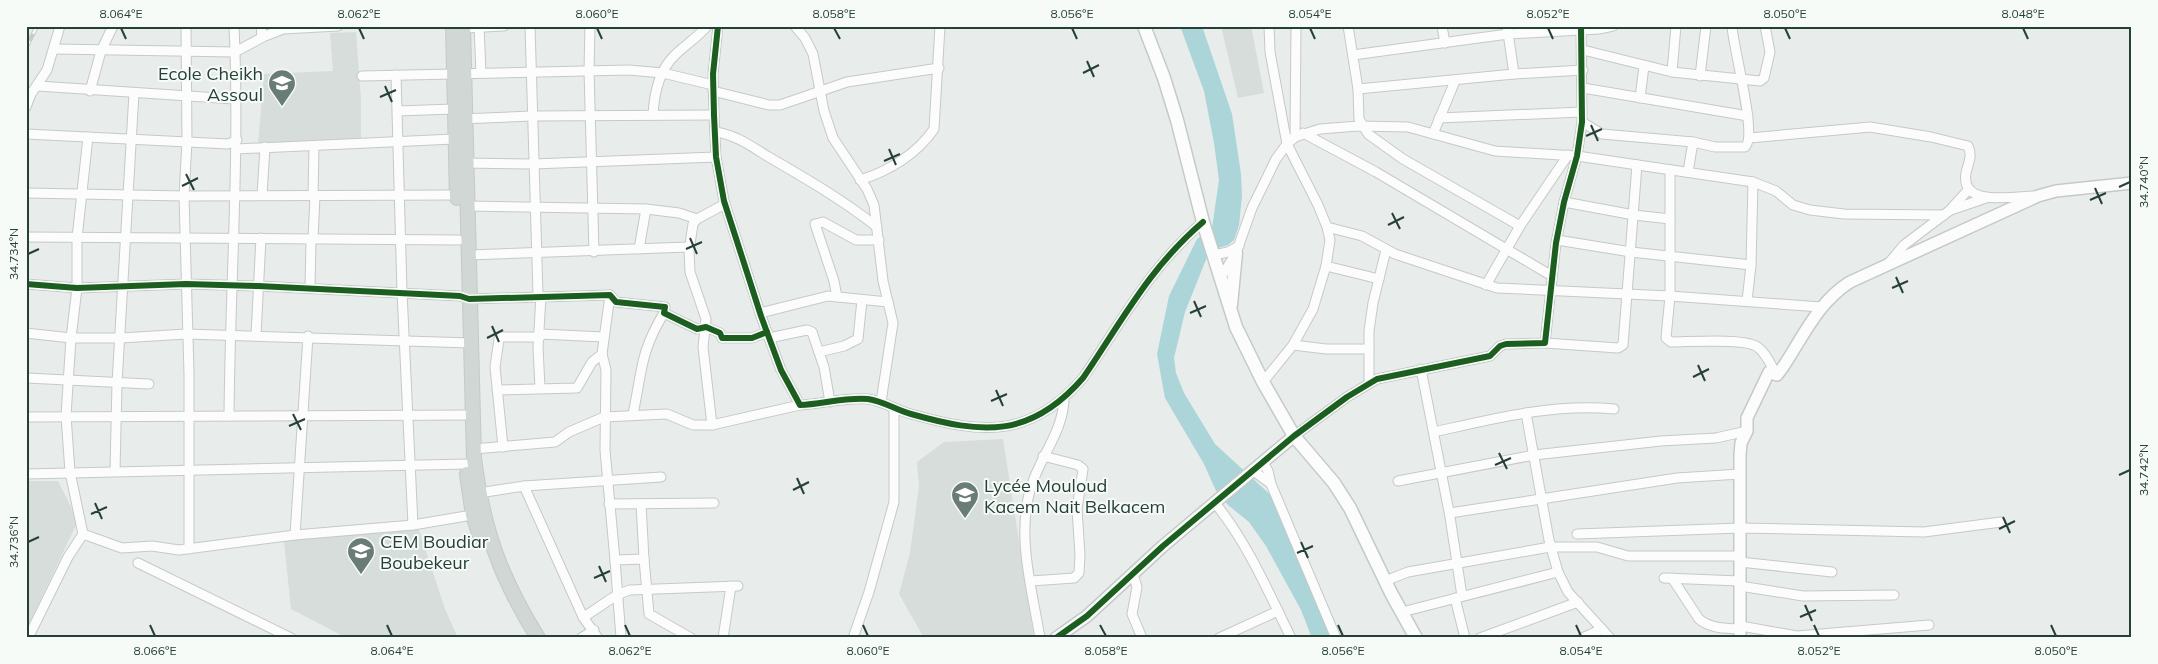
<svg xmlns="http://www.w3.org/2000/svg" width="2158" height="664" viewBox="0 0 2158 664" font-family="Mulish,sans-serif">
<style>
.built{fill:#d6ddda}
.water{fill:#abd5d8}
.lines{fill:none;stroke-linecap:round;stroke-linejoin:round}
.minor-casing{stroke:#c5c9c7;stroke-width:11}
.tertiary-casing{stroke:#c5c9c7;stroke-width:14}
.secondary-casing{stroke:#c4cac7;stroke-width:15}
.primary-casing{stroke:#c3cac8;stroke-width:16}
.minor{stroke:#fcfcfc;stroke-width:9}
.tertiary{stroke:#fcfcfc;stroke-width:11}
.secondary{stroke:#fcfcfc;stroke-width:12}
.primary{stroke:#d0d7d5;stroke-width:14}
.rail-casing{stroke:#c9cccb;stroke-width:4.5}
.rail{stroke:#f7fbf8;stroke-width:2.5;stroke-dasharray:8;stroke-linecap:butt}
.cycleway-casing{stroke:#f7fbf8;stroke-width:9}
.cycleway{stroke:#1b5e20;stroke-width:6}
.ticks{fill:none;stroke:#254037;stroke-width:2}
.labels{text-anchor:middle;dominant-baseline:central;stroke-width:4;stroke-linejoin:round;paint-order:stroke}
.poi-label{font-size:18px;fill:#254037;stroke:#f7fbf8;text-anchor:start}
.neatline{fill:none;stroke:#254037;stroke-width:2}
.ticks-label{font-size:12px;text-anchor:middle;fill:#254037}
</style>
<rect width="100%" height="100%" fill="#e8ecea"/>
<g class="built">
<polygon points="1221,26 1251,26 1264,93 1238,98"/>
<polygon points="356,32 361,100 361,140 258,144 264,74 333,71 330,33"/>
<polygon points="1003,439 1034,638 924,638 899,594 910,553 919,486 917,462 944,442"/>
<polygon points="26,481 58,481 78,521 26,630"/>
<polygon points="418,527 445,609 458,638 347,638 291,609 284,541"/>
</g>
<polygon class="water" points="1180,26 1202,26 1232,114 1241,174 1242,196 1239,225 1234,240 1228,245 1218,248 1207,257 1185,312 1174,358 1176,373 1184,393 1215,444 1274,498 1332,638 1312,638 1301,610 1266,546 1249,522 1228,505 1216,491 1204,464 1165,398 1157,354 1169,296 1197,239 1212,228 1219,180 1214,143 1204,91"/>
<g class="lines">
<g class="minor-casing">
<g id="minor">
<polyline points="186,26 187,141 184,196 189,374 189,549"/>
<polyline points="261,26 262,37"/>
<polyline points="479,26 481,73"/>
<polyline points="530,26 538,295"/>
<polyline points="590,26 589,70 594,252"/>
<path d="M718 26 713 74 714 115 716 157 724 201 761 316 781 370 800 405C822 404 846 397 868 399 883 401 896 410 911 414 982 434 1030 439 1083 378 1122 321 1149 268 1203 222"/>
<polyline points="795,26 805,38 813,54 824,111 833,138 867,189 874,205 883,281 893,323 881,402"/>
<polyline points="1348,26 1358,89 1359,119 1368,134 1403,159 1520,226"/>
<polyline points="1442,26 1445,43"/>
<polyline points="1507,26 1514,74"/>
<polyline points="463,28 504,26"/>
<polyline points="55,49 235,52 265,36 283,29 338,26"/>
<polyline points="1583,50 1672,72 1760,81 1764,78 1770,52 1765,26"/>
<polyline points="1353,55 1508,34 1599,29 1613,26"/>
<polyline points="1672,72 1676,26"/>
<polyline points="396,75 402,292 413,525"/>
<polyline points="362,76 628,70 663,73 713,85"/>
<polyline points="1700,76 1706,26"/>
<polyline points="38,86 234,99"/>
<polyline points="1583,88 1748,116"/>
<polyline points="1358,89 1514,74 1583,70"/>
<polyline points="90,91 101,51 113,26"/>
<polyline points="713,91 769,105 780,105 847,82 939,68"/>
<polyline points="1640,98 1644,66"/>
<polyline points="26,107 31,94 47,70 60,26"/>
<polyline points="398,111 453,109"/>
<path d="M653 115C654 95 659 71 674 56 685 45 697 38 707 26"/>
<polyline points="1439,118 1582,112"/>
<polyline points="461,119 532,116 714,115"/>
<path d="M1582 122 1602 134 1693 142 1715 147H1745C1758 136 1733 48 1732 26"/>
<path d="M715 132C734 134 751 146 767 156 805 178 843 200 877 227"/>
<polyline points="1303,133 1376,172 1552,276"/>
<polyline points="26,134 228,144 237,140"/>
<polyline points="1433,134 1455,81"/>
<polyline points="1295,137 1296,26"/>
<path d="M1749 138 1870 127 1931 137 1968 146C1973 156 1968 163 1966 173 1960 208 2015 196 2035 196"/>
<polyline points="236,149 454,139"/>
<polyline points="466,163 533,164 716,157"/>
<path d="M1670 170V296L1666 338 1671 342C1689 342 1742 338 1756 346 1766 352 1771 366 1777 375"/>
<polyline points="1688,172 1693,142"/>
<path d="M860 180C889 171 917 154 934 129L940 26"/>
<polyline points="26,193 184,196 457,195"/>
<polyline points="262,195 265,147"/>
<polyline points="313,196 314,146"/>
<polyline points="1564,202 1634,215 1670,219"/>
<polyline points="466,206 646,209 679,213 697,219"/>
<polyline points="1951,210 1986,198"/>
<polyline points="1327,227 1362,236 1395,254 1497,288 1670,296 1821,307"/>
<polyline points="26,237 459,240"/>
<polyline points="313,239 315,196"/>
<polyline points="1557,240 1631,252 1751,265"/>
<polyline points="639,249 646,209"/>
<polyline points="468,255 689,247"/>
<polyline points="1214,255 1228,252 1239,246"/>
<polyline points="1888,264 1904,245 1949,211 1969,189"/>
<polyline points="1326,266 1379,279"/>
<polyline points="1220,279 1236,253 1252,208 1276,159 1287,144 1295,137 1320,129 1358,126 1408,127 1495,151 1577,156 1753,182 1776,191 1793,205 1810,210 1844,214 1944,215"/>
<polyline points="26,284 77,288 186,284 258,286 460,296 469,299 610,295 616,302 665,307 664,313 697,329 706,327 720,333 722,338 752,338 767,332"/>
<polyline points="1486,285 1520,226 1568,155"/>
<polyline points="310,288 311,239"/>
<polyline points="610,295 602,354 606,370 605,450 615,560"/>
<polyline points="837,297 834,281 815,224 823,222 856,240 879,240"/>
<polyline points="1747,301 1751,265 1753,182"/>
<polyline points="760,313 828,296 888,302"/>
<polyline points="26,333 71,338 121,338 186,334 471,343"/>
<polyline points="540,334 604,337"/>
<polyline points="256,335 261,238"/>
<polyline points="769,338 807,330 812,332 824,367 830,402"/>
<polyline points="1545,343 1618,348 1623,345 1637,165"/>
<polyline points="1293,345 1326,349 1369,349"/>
<polyline points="819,352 844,346 858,339 862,300"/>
<polyline points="1421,369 1450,517 1462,596"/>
<polyline points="26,378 149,384"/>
<polyline points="1263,382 1293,345 1313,309 1326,266 1330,240 1327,227 1318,205 1287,144 1270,52 1269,26"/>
<polyline points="1369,383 1369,331 1373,303 1386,250"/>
<polyline points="540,388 538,347 541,296"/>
<polyline points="497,390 577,388 592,362 602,354"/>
<polyline points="1526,413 1549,540 1558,572 1568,592 1610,638"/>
<path d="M633 414C642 372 640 352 664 313"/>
<path d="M229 416C230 286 240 156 234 26"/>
<polyline points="26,417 472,415"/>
<polyline points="712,425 703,347 706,319 690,272 689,251 693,224 697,219 725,204"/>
<path d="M1434 432C1492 419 1554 403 1614 409"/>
<polyline points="1294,436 1347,397 1377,379 1490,356 1500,346 1506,344 1545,343 1556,243 1564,202 1577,156 1582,122 1581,26"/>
<polyline points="503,447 495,367 499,339 502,337 540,337"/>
<polyline points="474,449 555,442 569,432 604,417 667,414 693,425 712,425 800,405"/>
<polyline points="1264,464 1268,471 1271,484 1336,638"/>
<polyline points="115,471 117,383 134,93"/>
<polyline points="1255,472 1271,484"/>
<polyline points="26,474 467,464"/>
<polyline points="1398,481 1534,455 1661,441 1716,438 1747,431"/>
<polyline points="524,486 583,617 598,638"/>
<polyline points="479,493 524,486 661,477"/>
<path d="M1215 503C1248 544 1268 591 1291 638"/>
<polyline points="609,504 714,503"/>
<polyline points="641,504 644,559"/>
<polyline points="1450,513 1677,478 1740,474"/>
<polyline points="83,534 70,472 66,416 71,338 77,288 77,238 88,137"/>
<polyline points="1577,534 1740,528 1924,532 2001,522"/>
<polyline points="295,535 308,336"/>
<polyline points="1740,562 1832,572"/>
<polyline points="138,563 291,638"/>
<polyline points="1133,574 1137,587 1132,614 1142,638"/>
<polyline points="1664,578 1740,581"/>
<path d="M1672 578 1699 619C1711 629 1726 628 1741 629"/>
<polyline points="1031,581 1074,578 1079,573 1080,555 1077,509 1083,469 1078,465 1043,456"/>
<polyline points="1385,581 1408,572 1550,547 1597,547 1628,556 1740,556"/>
<polyline points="1740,586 1803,596 1894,595"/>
<polyline points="1455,598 1465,638"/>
<polyline points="1402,612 1558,572"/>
<path d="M583 617C599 609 613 594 630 590L738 586"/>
<polyline points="1741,626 1797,636 1929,625"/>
<polyline points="28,638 68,557 83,534 122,548 152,546 179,550 295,535 413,525 478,514"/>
<polyline points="581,638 594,630"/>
<polyline points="621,638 615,560 644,559 649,614 691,638"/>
<polyline points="723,638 731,586"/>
<polyline points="853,638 869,592 894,502 894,409"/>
<path d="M1040 638C1032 589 1016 535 1031 487 1040 457 1063 432 1064 399"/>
<polyline points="1219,638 1278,611"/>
<polyline points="1480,638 1578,602"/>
<polyline points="1582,638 1602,629"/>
</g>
</g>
<g class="tertiary-casing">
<g id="tertiary">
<polyline points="1056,638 1087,616 1163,546 1294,436"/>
<path d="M1740 638V455L1741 443 1747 431V418L1769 372 1777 375 1783 367C1803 337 1818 302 1850 282L2038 196 2056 191 2132 183"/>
</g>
</g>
<g class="secondary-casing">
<g id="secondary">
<polyline points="1144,26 1164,78 1177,120 1203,222 1236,327 1263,382 1294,436 1334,483 1350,508 1391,593 1416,638"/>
<polyline points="1231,305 1236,253"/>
</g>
</g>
<g class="primary-casing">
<g id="primary">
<polyline points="453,26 457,198"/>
<path d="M463 26 474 458C483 529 500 577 538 638"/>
<polyline points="467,474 473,515 480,536"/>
</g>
</g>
<use href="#minor" class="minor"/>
<use href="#tertiary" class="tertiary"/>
<use href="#secondary" class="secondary"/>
<use href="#primary" class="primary"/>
<g class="rail-casing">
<polyline id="rail" points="26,48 37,26"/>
</g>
<use href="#rail" class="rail"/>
<g class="cycleway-casing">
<g id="cycleway">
<path d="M718 26 713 74 714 115 716 157 724 201 761 316 781 370 800 405C822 404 846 397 868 399 883 401 896 410 911 414 982 434 1030 439 1083 378 1122 321 1149 268 1203 222"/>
<polyline points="26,284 77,288 186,284 258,286 460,296 469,299 610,295 616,302 665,307 664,313 697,329 706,327 720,333 722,338 752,338 767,332"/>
<polyline points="1056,638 1087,616 1163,546 1294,436 1347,397 1377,379 1490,356 1500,346 1506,344 1545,343 1556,243 1564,202 1577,156 1582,122 1581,26"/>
</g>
</g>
<use href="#cycleway" class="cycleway"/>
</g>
<path class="ticks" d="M121 28 126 39M359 28 364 39M597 28 602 39M834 28 840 39M1072 28 1077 39M1310 28 1315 39M1548 28 1553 39M1785 28 1790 39M2023 28 2028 39M1087 61 1094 77M1083 73 1099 65M385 86 392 102M380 97 396 90M1591 125 1598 141M1586 136 1602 129M889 149 896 165M884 161 900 154M186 174 194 190M182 186 198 178M2119 187 2130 182M2095 188 2102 204M2090 200 2106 193M1392 213 1400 229M1388 225 1404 217M690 238 697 254M686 249 702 242M28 254 39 249M1896 277 1903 293M1892 288 1908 281M1194 301 1201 317M1190 313 1206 306M492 326 499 342M487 338 503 330M1698 365 1705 381M1693 377 1709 369M996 390 1003 406M991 401 1007 394M293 414 301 430M289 426 305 419M1499 453 1507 469M1495 465 1511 458M2119 475 2130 470M797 478 804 494M793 490 809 482M95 503 102 519M91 514 107 507M2003 517 2010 533M1999 529 2015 521M28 542 39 537M1301 542 1308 558M1297 553 1313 546M599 566 606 582M594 578 610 571M1805 605 1812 621M1800 617 1816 610M150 625 155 636M387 625 392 636M625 625 630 636M863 625 868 636M1100 625 1106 636M1338 625 1343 636M1576 625 1581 636M1814 625 1819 636M2051 625 2056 636"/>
<defs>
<g id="school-pin" transform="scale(1.4375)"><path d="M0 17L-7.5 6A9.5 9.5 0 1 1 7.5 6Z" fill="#697c76" stroke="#f7fbf8"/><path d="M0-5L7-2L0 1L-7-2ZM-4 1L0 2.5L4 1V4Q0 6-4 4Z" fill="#fff"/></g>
</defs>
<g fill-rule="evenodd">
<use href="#school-pin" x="282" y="83"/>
<use href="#school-pin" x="965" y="495"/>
<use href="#school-pin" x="361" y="551"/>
</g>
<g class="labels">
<g class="poi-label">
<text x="263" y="73" text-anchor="end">Ecole Cheikh<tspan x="263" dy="21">Assoul</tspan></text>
<text x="984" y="485">Lycée Mouloud<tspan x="984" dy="21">Kacem Nait Belkacem</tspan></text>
<text x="380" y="541">CEM Boudiar<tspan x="380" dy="21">Boubekeur</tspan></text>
</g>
</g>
<rect width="2158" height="664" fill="none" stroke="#f7fbf8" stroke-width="55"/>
<rect x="28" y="28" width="2102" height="608" class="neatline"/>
<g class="ticks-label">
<text x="121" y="18">8.064°E</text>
<text x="359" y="18">8.062°E</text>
<text x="597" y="18">8.060°E</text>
<text x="834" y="18">8.058°E</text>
<text x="1072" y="18">8.056°E</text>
<text x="1310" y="18">8.054°E</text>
<text x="1548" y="18">8.052°E</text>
<text x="1785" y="18">8.050°E</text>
<text x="2023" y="18">8.048°E</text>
<text transform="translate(2144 182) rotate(-90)" y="4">34.740°N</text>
<text transform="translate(14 254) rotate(-90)" y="4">34.734°N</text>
<text transform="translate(2144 470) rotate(-90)" y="4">34.742°N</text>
<text transform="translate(14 542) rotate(-90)" y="4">34.736°N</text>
<text x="155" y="655">8.066°E</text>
<text x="392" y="655">8.064°E</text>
<text x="630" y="655">8.062°E</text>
<text x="868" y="655">8.060°E</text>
<text x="1106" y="655">8.058°E</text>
<text x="1343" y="655">8.056°E</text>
<text x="1581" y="655">8.054°E</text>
<text x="1819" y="655">8.052°E</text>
<text x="2056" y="655">8.050°E</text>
</g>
</svg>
